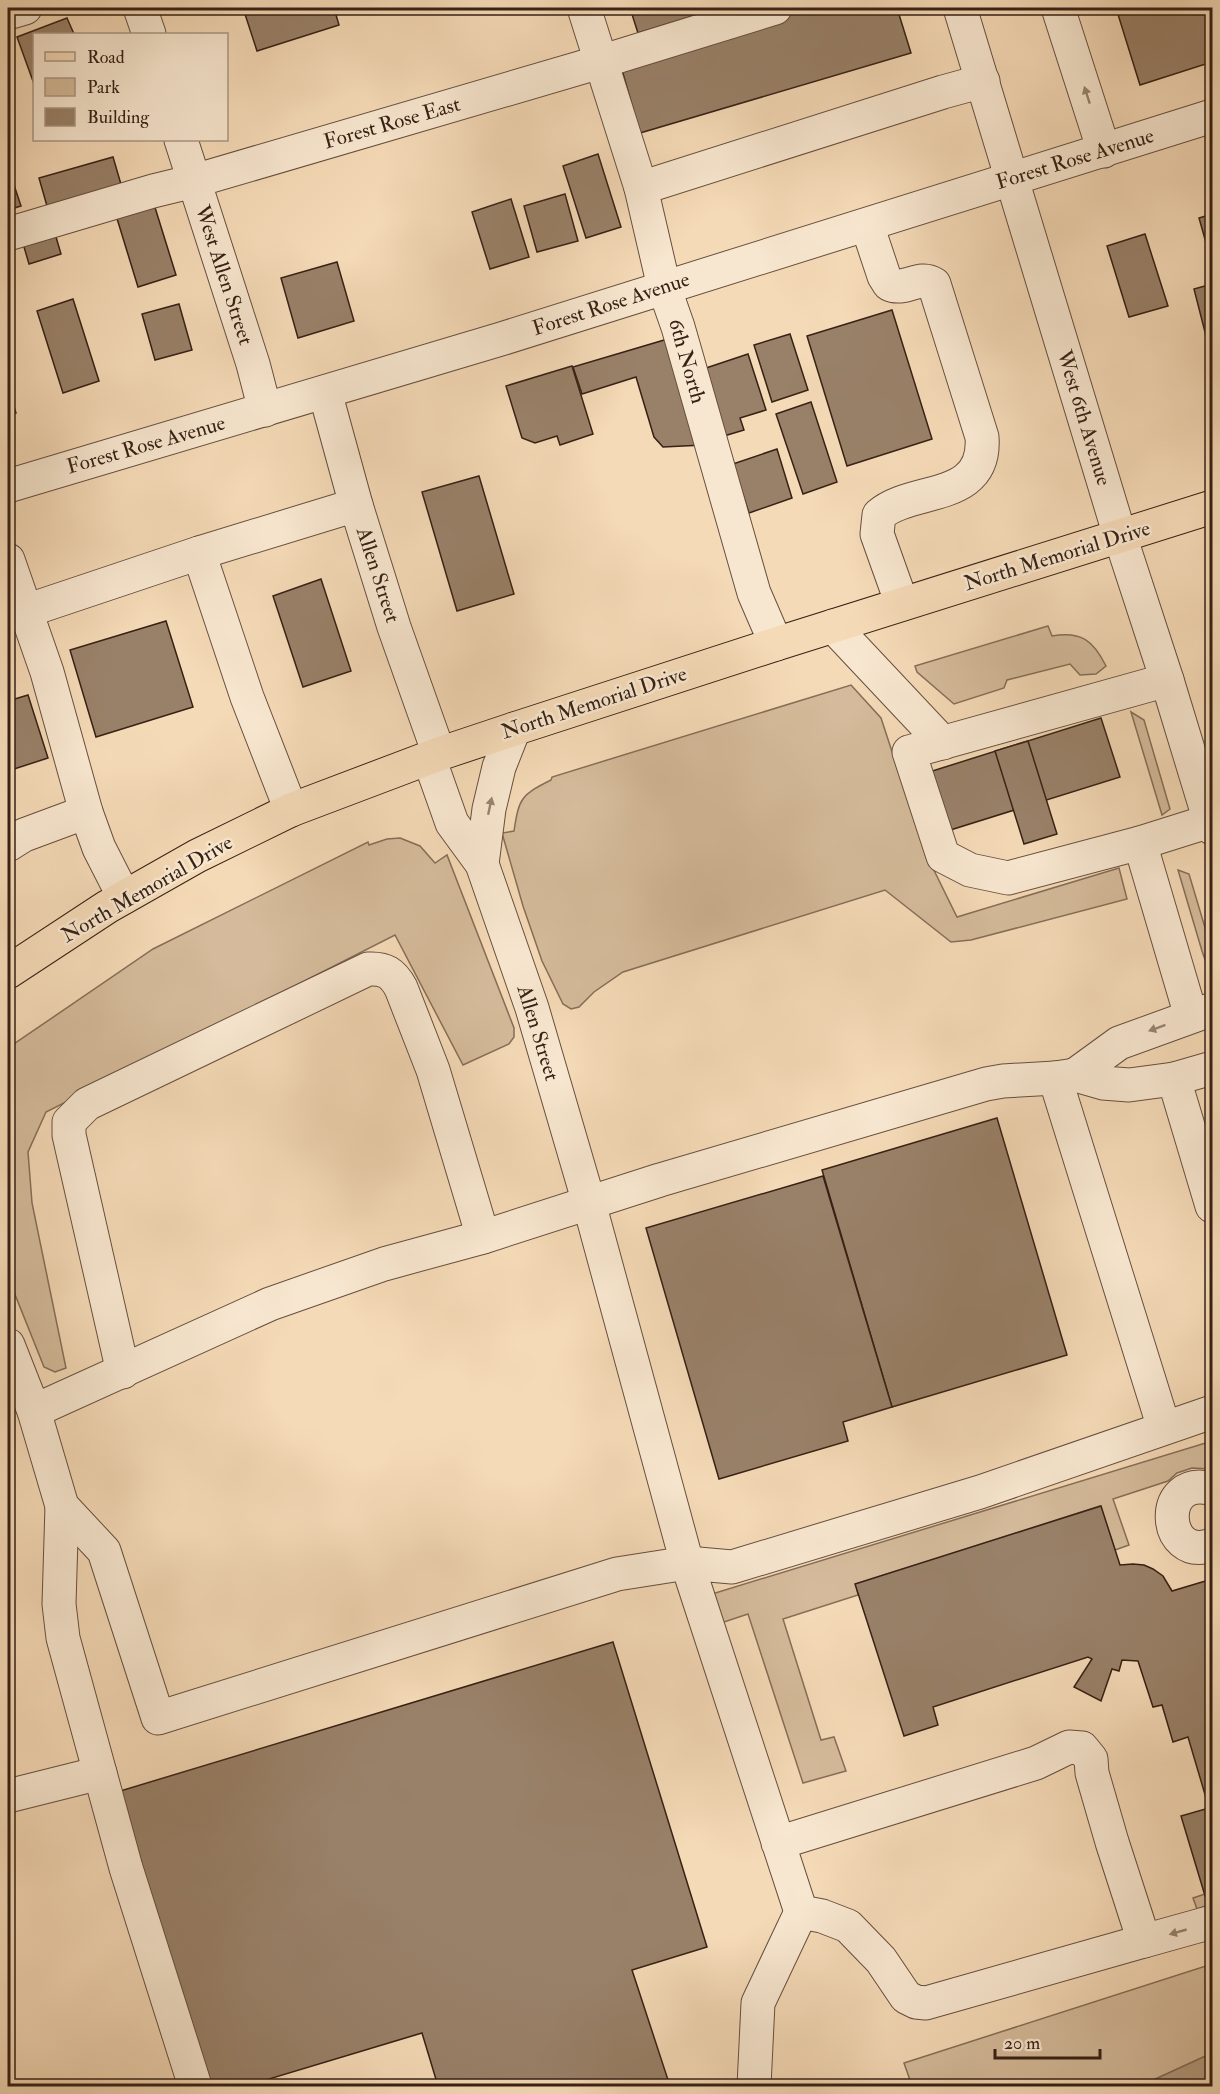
<svg xmlns="http://www.w3.org/2000/svg" width="1220" height="2094" viewBox="0 0 1220 2094" font-family="'IM FELL Double Pica',serif">
<style>
.green{fill:#d5bb9b;stroke:#866e58;stroke-width:1.5}
.water{fill:#b49b80;stroke:#826a55;stroke-width:1.5}
.building{fill:#998169;stroke:#362115;stroke-width:1.5}
.lines{fill:none;stroke-linecap:round;stroke-linejoin:round}
.minor-casing{stroke:#664f3e;stroke-width:35}
.major-casing{stroke:#362115;stroke-width:35}
.minor{stroke:#f8e7d0;stroke-width:33}
.major{stroke:#f5dab7;stroke-width:33}
.oneway{fill:#978472}
.labels{text-anchor:middle;dominant-baseline:central;stroke-width:5;stroke-linejoin:round;paint-order:stroke}
.street-label{font-size:21px;fill:#362115;stroke:#f8e7d0}
</style>
<rect width="100%" height="100%" fill="#f5dab7"/>
<filter id="stains"><feTurbulence type="fractalNoise" baseFrequency=".00333" numOctaves="4"/><feColorMatrix values="0 0 0 0 .2 0 0 0 0 .09 0 0 0 0 .02 0 0 0 .5 -.17"/></filter>
<radialGradient id="worn" r=".72"><stop offset=".6" stop-color="#630" stop-opacity="0"/><stop offset="1" stop-color="#630" stop-opacity=".3"/></radialGradient>
<g class="green">
<path d="M1048 626 1052 636C1081 631 1093 640 1106 666L1096 674 1080 675 1070 664 1007 680 1004 688 954 704 917 672 915 666Z"/>
<path d="M851 685 881 718 925 852 957 917 1119 868 1127 899 971 940 951 942 885 890 623 972 594 992 579 1007 571 1009 563 1004 542 961 523 906 502 833 514 831C519 798 521 795 551 780L552 777Z"/>
<polygon points="1131,712 1144,720 1170,809 1162,815"/>
<polygon points="400,838 420,846 435,863 447,855 514,1028 514,1037 509,1044 463,1065 395,935 46,1112 28,1152 32,1203 66,1368 55,1372 44,1367 8,1277 8,1048 153,949 368,842 369,845 387,839"/>
<polygon points="1178,870 1189,874 1212,951 1212,967 1209,971 1202,951"/>
<polygon points="1212,1441 1212,1469 1192,1468 1177,1473 1168,1481 1113,1499 1129,1545 1115,1550 1100,1506 856,1584 858,1595 783,1619 821,1740 834,1737 846,1771 803,1783 748,1614 724,1622 718,1621 712,1594"/>
<polygon points="1205,1894 1206,1898 1212,1897 1212,1904 1197,1909 1193,1898"/>
<polygon points="1212,1964 1212,2086 900,2086 911,2083 904,2063"/>
</g>
<polygon class="water" points="1212,2053 1212,2086 1140,2086"/>
<g class="building">
<polygon points="243,8 334,8 339,25 257,51"/>
<polygon points="630,8 704,8 706,12 638,33"/>
<polygon points="807,8 897,8 911,53 640,133 620,63"/>
<polygon points="1116,8 1212,8 1212,62 1140,85"/>
<polygon points="67,18 74,34 34,34 34,84 17,37"/>
<polygon points="598,154 621,227 586,238 563,166"/>
<polygon points="113,157 123,191 49,213 39,178"/>
<polygon points="9,170 21,206 8,210 8,171"/>
<polygon points="565,194 578,241 537,252 524,206"/>
<polygon points="511,199 529,257 490,269 472,212"/>
<polygon points="153,201 176,275 138,287 115,212"/>
<polygon points="1212,214 1212,264 1199,218"/>
<polygon points="54,230 61,254 29,264 22,240"/>
<polygon points="1145,234 1168,306 1129,317 1107,246"/>
<polygon points="337,262 354,321 298,338 281,278"/>
<polygon points="1212,284 1212,334 1206,336 1194,289"/>
<polygon points="73,299 99,381 63,393 37,311"/>
<polygon points="179,304 192,350 155,360 142,314"/>
<polygon points="892,310 932,439 847,466 807,336"/>
<polygon points="790,334 808,390 772,402 754,345"/>
<polygon points="671,338 703,445 663,447 654,437 636,377 582,394 573,367"/>
<polygon points="748,354 766,410 740,418 744,430 724,436 703,369"/>
<polygon points="572,366 593,434 560,445 557,436 535,443 522,438 506,386"/>
<polygon points="8,388 16,413 8,416"/>
<polygon points="811,402 837,482 803,494 776,414"/>
<polygon points="777,449 792,498 749,513 733,464"/>
<polygon points="479,476 514,594 457,611 422,492"/>
<polygon points="321,579 351,671 303,687 273,596"/>
<polygon points="166,621 193,707 96,737 70,650"/>
<polygon points="28,695 48,758 8,771 8,701"/>
<polygon points="1101,718 1120,777 944,832 926,773"/>
<polygon points="1028,741 1057,834 1024,844 995,751"/>
<polygon points="997,1118 1067,1355 892,1407 822,1170"/>
<polygon points="823,1176 892,1407 843,1422 848,1441 719,1479 646,1228"/>
<polygon points="1101,1506 1120,1565 1133,1564 1144,1565 1153,1569 1163,1576 1172,1591 1212,1579 1212,1897 1206,1899 1181,1816 1209,1808 1188,1737 1173,1742 1162,1705 1153,1707 1138,1661 1122,1660 1119,1671 1112,1669 1101,1701 1074,1687 1092,1659 1088,1657 933,1707 938,1725 904,1736 855,1584"/>
<polygon points="613,1642 707,1947 632,1970 670,2086 438,2086 422,2033 246,2086 206,2086 117,1792"/>
</g>
<g class="lines">
<g class="minor-casing">
<g id="minor">
<polyline points="140,8 149,34"/>
<polyline points="584,8 641,188 664,287 678,327 754,593 776,644"/>
<polyline points="960,8 1120,536 1167,680 1212,828"/>
<polyline points="1058,8 1104,151"/>
<polyline points="8,13 25,8"/>
<polyline points="181,140 253,364 265,410"/>
<polyline points="641,188 943,92 983,81"/>
<path d="M867 225 884 276 889 284C905 292 919 274 934 284L982 437C987 503 912 486 879 515L877 534 902 604"/>
<polyline points="8,234 153,191 194,181 600,62 775,8"/>
<polyline points="325,392 356,505 394,627 439,754"/>
<polyline points="8,486 501,339 1212,116"/>
<polyline points="199,553 247,697 291,810"/>
<polyline points="8,560 47,672 86,812 99,848 124,897"/>
<polyline points="26,611 199,553 356,505"/>
<polyline points="833,626 943,743"/>
<polyline points="1140,843 1008,878 970,870 943,856 909,752 1167,680"/>
<polyline points="8,845 24,835 86,812"/>
<polyline points="482,864 489,809 499,767 514,729"/>
<polyline points="1191,1016 1140,843 1210,821"/>
<polyline points="1075,1075 1119,1043 1210,1010"/>
<polyline points="1055,1078 1164,1428"/>
<polyline points="1174,1079 1212,1206"/>
<polyline points="8,1345 34,1411 270,1304 384,1264 483,1237 660,1180 986,1084 1003,1081 1055,1078 1075,1075 1103,1083 1129,1085 1174,1079 1212,1068"/>
<path d="M123 1372 69 1135V1122L87 1104 368 969C385 968 393 973 401 988L433 1070 483 1237"/>
<polyline points="34,1411 62,1506 104,1551 158,1718 617,1574 687,1563 589,1203 532,1008 482,864 452,823 429,758"/>
<path d="M1212 1489C1157 1473 1161 1563 1212 1545"/>
<polyline points="62,1506 59,1604 63,1638 126,1868 195,2086"/>
<polyline points="8,1796 100,1773"/>
<polyline points="778,1843 1036,1763 1069,1747 1082,1748 1091,1759 1092,1773 1112,1842 1144,1941 926,2003 916,2002 906,1997 881,1960 848,1926 822,1916 801,1912 687,1563 732,1567 980,1492 1212,1412"/>
<polyline points="1144,1941 1212,1922"/>
<polyline points="754,2086 758,2003 801,1912"/>
</g>
</g>
<g class="major-casing">
<polyline id="major" points="8,972 107,907 197,856 291,810 439,754 514,729 776,644 1212,507"/>
</g>
<use href="#minor" class="minor"/>
<use href="#major" class="major"/>
</g>
<defs><path id="oneway-solid" d="M-6-.8H1V-3.2L6.5 0L1 3.2V.8H-6Z" transform="scale(1.5)"/></defs>
<g class="oneway">
<use href="#oneway-solid" transform="translate(1087 95) rotate(-108)"/>
<use href="#oneway-solid" transform="translate(490 806) rotate(-78)"/>
<use href="#oneway-solid" transform="translate(1157 1028) rotate(160)"/>
<use href="#oneway-solid" transform="translate(1178 1932) rotate(164)"/>
</g>
<g class="labels">
<g class="street-label">
<text transform="translate(392 123) rotate(-16)">Forest Rose East</text>
<text transform="translate(1075 159) rotate(-17)">Forest Rose Avenue</text>
<text transform="translate(224 275) rotate(72)">West Allen Street</text>
<text transform="translate(611 304) rotate(-18)">Forest Rose Avenue</text>
<text transform="translate(687 361) rotate(74)">6th North</text>
<text transform="translate(1084 418) rotate(73)">West 6th Avenue</text>
<text transform="translate(146 445) rotate(-16)">Forest Rose Avenue</text>
<text transform="translate(1057 556) rotate(-17)">North Memorial Drive</text>
<text transform="translate(378 575) rotate(72)">Allen Street</text>
<text transform="translate(594 703) rotate(-18)">North Memorial Drive</text>
<text transform="translate(147 889) rotate(-30)">North Memorial Drive</text>
<text transform="translate(538 1033) rotate(73)">Allen Street</text>
</g>
</g>
<rect width="1220" height="2094" fill="none" stroke="#f5dab7" stroke-width="30"/>
<rect x="9" y="9" width="1202" height="2076" fill="none" stroke="#362115" stroke-width="3"/>
<rect x="15" y="15" width="1190" height="2064" fill="none" stroke="#362115" stroke-width="1.5"/>
<rect x="33" y="33" width="195" height="108" fill="#f8e7d0" stroke="#aa9885" stroke-width="1.5"/>
<rect x="45" y="52" width="30" height="9" fill="#f5dab7" stroke="#aa9885" stroke-width="1.5"/>
<text x="87" y="63" font-size="18" fill="#362115">Road</text>
<rect x="45" y="78" width="30" height="18" fill="#d5bb9b" stroke="#aa9885" stroke-width="1.5"/>
<text x="87" y="93" font-size="18" fill="#362115">Park</text>
<rect x="45" y="108" width="30" height="18" fill="#998169" stroke="#aa9885" stroke-width="1.5"/>
<text x="87" y="123" font-size="18" fill="#362115">Building</text>
<path d="M995 2049v9h105v-9" fill="none" stroke="#362115" stroke-width="3"/>
<text x="1004" y="2049" font-size="18" fill="#362115" stroke="#f8e7d0" stroke-width="4.5" paint-order="stroke">20 m</text>
<rect width="100%" height="100%" filter="url(#stains)"/>
<rect width="100%" height="100%" fill="url(#worn)"/>
</svg>
